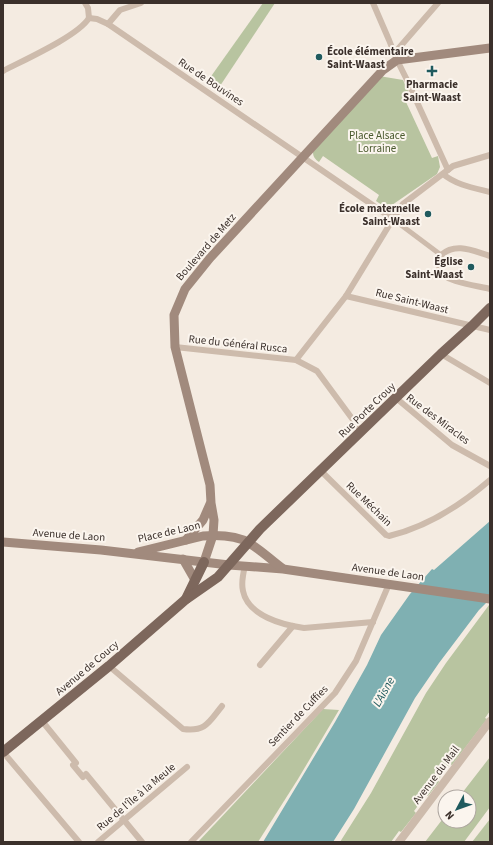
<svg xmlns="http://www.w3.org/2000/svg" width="493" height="845" viewBox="0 0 493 845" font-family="'Source Sans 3',sans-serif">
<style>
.green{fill:#b8c4a0}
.water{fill:#7fb0b2}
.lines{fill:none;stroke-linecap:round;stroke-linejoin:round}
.pedestrian{stroke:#cdbbac;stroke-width:5}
.minor{stroke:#cdbbac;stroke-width:6}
.tertiary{stroke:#cdbbac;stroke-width:8}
.secondary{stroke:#a18a7d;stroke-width:9}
.primary{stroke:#7d675c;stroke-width:10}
.poi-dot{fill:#1f5a5e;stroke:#fbf5ee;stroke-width:1.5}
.labels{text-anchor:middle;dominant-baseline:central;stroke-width:4;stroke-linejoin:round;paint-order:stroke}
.poi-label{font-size:11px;font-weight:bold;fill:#3b302b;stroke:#fbf5ee;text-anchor:end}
.street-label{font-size:11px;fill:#3b302b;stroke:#fbf5ee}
.park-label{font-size:11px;fill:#4a5a2e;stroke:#fbf5ee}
.water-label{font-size:12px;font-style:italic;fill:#1f5a5e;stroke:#fbf5ee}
</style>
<rect width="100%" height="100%" fill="#f4ebe1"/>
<g class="green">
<polygon points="263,3 275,3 218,89 207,82"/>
<path d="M379 76 403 80 412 99 406 102 432 158 438 156 440 167 437 174 392 205 385 207 376 201 379 195 323 156 319 162C315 159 313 157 313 152Z"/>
<polygon points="489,605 490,711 485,718 487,719 452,765 450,764 438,780 439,782 428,796 426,795 414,811 416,813 401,832 399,831 391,842 340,842 371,793 426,693 446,663"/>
<polygon points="323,709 339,710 298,779 258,842 198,842"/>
<polygon points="490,757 490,807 464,842 425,842 445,816 445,821 469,821 469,797 459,797"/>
<polygon points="490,819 490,842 472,842"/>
</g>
<polygon class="water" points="490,521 490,599 479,610 439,663 415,698 354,809 333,842 263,842 335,722 367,665 381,635 410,594 432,569 434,570"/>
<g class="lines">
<polyline class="pedestrian" points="393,219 441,255"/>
<g class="minor">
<polyline points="85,3 88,8 89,18"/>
<polyline points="373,3 389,40 397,60 406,78 448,170"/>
<polyline points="89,18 97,19 108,24 393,219 403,204 453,166 490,155"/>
<polyline points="108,24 120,10 141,3"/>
<polyline points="397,58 398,49 438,3"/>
<path d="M3 71C24 60 78 36 89 18"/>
<path d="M443 174C456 185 474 188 490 192"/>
<path d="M490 256C473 251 456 242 441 255 440 260 438 265 440 271 444 282 479 286 490 289"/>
<polyline points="346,296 490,330"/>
<polyline points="175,347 296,360 317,371 362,432"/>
<polyline points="441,354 490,383"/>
<polyline points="296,360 346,296 393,219"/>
<polyline points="396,398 452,445 490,466"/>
<path d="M321 471 386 535 389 536C427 527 461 505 490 480"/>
<path d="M245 566C243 574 241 583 243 591 248 616 283 625 304 628L373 622"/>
<polyline points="260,665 293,626"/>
<path d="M109 666 183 729C206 732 209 722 222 706"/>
<polyline points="42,721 76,763 73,765 83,777 86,774 142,842"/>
<polyline points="3,752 79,842"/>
<polyline points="98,842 187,767"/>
<polyline points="191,842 335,693 356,661 389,584"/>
</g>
<polyline class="tertiary" points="399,842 490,721"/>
<g class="secondary">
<polyline points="186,540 203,520 210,504"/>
<polyline points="3,542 101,550 229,565 283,569 490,599"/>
<path d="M138 552 203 536C218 535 236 535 249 543 261 550 271 560 282 568"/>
<polyline points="183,559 195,580"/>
<polyline points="204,562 213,535 214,520 211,503 210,485 175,347 174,315 185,289 210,258 383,70 397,60 490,48"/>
</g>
<g class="primary">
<polyline points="186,599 204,562"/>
<polyline points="3,752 109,666 185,600 218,577 260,529 441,354 472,326 490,308"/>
</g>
</g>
<g class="poi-dot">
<circle cx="319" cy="57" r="4"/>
<path d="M430 65h4v4h4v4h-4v4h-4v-4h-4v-4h4z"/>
<circle cx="428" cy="214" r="4"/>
<circle cx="471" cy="267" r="4"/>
</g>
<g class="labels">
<g class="poi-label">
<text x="327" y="51" text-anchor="start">École élémentaire<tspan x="327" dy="13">Saint-Waast</tspan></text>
<text x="432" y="84" text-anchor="middle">Pharmacie<tspan x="432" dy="13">Saint-Waast</tspan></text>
<text x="420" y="208">École maternelle<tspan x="420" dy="13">Saint-Waast</tspan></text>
<text x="463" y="261">Église<tspan x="463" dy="13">Saint-Waast</tspan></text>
</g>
<g class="street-label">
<text transform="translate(211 82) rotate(34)">Rue de Bouvines</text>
<text transform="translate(206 247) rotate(-49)">Boulevard de Metz</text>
<text transform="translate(412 301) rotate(14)">Rue Saint-Waast</text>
<text transform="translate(238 344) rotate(6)">Rue du Général Rusca</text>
<text transform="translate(367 410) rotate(-44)">Rue Porte Crouy</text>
<text transform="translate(438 419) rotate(37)">Rue des Miracles</text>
<text transform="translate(369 504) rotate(44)">Rue Méchain</text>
<text transform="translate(169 532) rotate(-13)">Place de Laon</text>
<text transform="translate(69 535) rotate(4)">Avenue de Laon</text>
<text transform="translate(388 572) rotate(8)">Avenue de Laon</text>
<text transform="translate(87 668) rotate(-40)">Avenue de Coucy</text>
<text transform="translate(298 716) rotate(-46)">Sentier de Cuffies</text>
<text transform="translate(436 775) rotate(-53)">Avenue du Mail</text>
<text transform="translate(136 797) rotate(-40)">Rue de l'Île à la Meule</text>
</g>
<g class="park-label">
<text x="377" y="135">Place Alsace<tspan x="377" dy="13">Lorraine</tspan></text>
</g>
<g class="water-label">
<text transform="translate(384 692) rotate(-61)">L'Aisne</text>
</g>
</g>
<rect width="493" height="845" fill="none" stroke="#3b302b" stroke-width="8"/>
<g transform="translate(457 809) rotate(229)"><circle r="19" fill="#fbf5ee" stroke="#aea6a0"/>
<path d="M0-3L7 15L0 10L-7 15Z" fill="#1f5a5e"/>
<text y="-6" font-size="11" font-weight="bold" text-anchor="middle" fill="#3b302b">N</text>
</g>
</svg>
